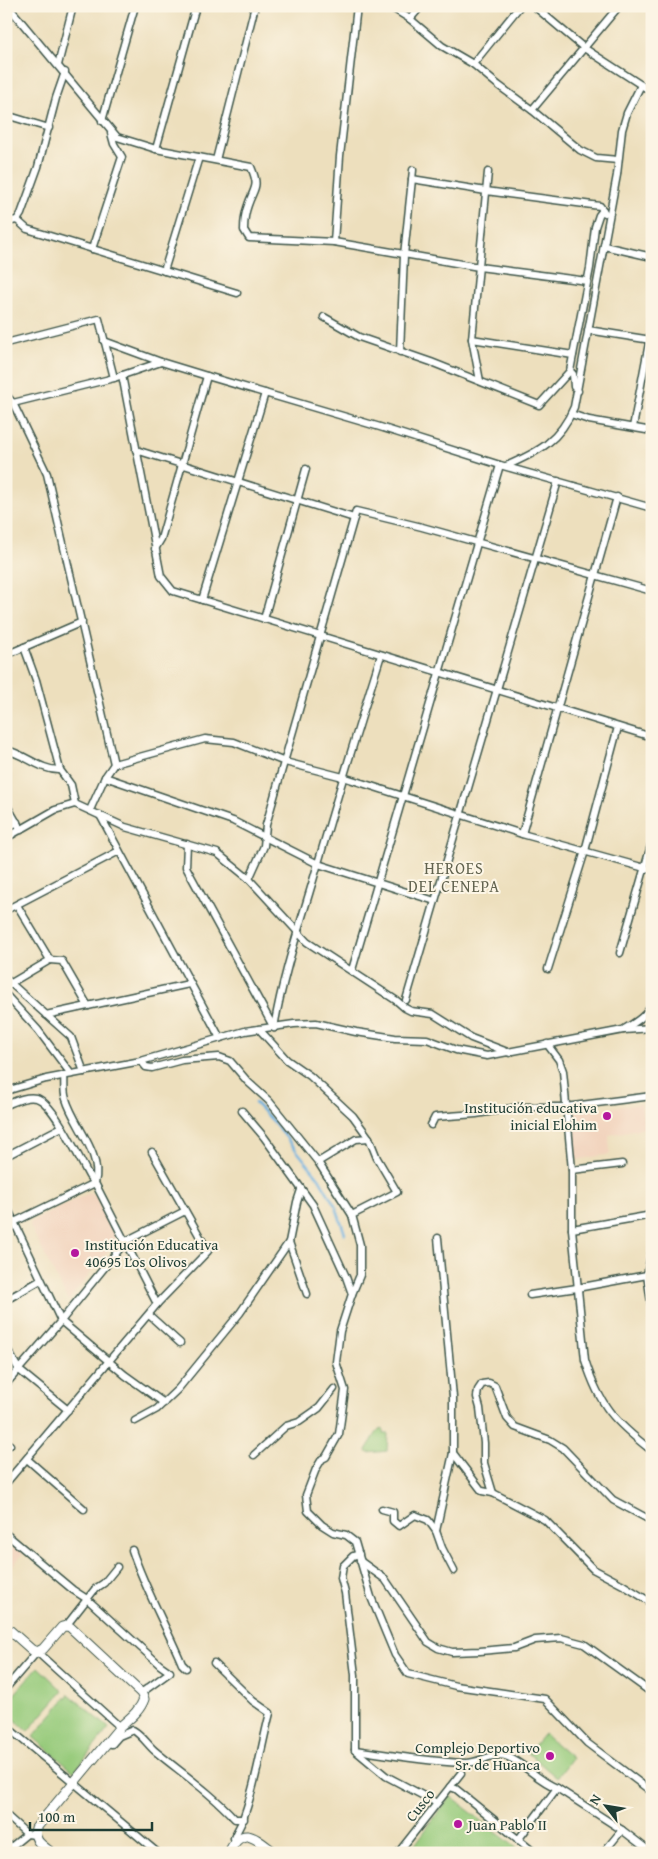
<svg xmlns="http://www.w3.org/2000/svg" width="658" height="1859" viewBox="0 0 658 1859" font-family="'Gentium Book Plus',serif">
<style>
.built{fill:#f2d4be}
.green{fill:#97cb7b;stroke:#5b8458}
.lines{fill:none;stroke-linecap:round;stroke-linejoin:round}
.stream{stroke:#6ab0e0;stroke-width:2.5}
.street-casing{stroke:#3e5549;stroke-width:9}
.secondary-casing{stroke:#3e5549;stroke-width:11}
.street{stroke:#fff;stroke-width:6}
.secondary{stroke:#fff;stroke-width:9}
.poi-dot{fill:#b5179e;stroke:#fcf5e5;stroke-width:2}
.labels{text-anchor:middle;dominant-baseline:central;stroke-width:4;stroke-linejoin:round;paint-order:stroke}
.poi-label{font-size:15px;fill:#1f3d34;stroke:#fcf5e5;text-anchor:end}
.street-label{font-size:15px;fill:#1f3d34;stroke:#fcf5e5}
.neighbourhood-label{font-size:16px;letter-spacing:1px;fill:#62634f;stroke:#fcf5e5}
</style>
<rect width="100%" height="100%" fill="#fcf5e5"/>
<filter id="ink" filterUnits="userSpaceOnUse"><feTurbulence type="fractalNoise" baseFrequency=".02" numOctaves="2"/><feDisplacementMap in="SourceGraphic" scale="10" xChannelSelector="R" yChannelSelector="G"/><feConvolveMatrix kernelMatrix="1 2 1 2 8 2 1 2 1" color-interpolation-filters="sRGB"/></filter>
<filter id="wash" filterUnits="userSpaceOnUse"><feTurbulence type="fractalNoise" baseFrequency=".0096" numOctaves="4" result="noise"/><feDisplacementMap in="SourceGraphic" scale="20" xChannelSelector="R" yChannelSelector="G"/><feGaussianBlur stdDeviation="1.12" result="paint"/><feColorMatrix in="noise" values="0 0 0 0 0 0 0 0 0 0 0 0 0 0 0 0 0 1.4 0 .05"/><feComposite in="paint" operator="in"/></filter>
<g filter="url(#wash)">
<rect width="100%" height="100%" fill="#eddfbd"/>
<g class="built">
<polygon points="641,1104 644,1128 609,1135 610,1154 576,1160 570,1112"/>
<polygon points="89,1193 94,1194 117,1240 68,1301 30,1226 31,1222"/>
<polygon points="6,1539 23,1554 6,1573"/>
</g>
<g class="green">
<polygon points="383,1428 383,1434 388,1434 387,1451 368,1453 366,1450 379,1429"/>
<polygon points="38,1667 63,1691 28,1731 6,1712 6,1704"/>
<polygon points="69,1694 109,1728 74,1772 33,1737"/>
<polygon points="544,1734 572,1758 557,1778 528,1753"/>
<polygon points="450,1796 523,1853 409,1853"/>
</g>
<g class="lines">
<polyline class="stream" points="255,1103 271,1119 319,1178 336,1207 345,1234"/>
</g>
</g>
<g filter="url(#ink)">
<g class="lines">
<g class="street-casing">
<g id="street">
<path d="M8 6 117 137 156 149 251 167C260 188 254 187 248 205 245 213 244 222 244 230L249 238 334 242 479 267 587 281"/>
<polyline points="389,6 410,19 442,46 473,64 498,85 532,110 580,150 596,158 618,160"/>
<polyline points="534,6 584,48 652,92"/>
<polyline points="410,19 421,6"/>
<polyline points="6,24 11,10"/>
<polyline points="473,64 520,6"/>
<polyline points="58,65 73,6"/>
<polyline points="532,110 619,6"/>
<polyline points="6,115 49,128"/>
<polyline points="102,121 135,6"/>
<polyline points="156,149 196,6"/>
<polyline points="216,160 255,6"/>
<polyline points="412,179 486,191 600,206 605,213"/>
<polyline points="17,220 27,229 237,293"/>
<polyline points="6,222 17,220 21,214 38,167 56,98 65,72"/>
<polyline points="334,242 340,156 357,6"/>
<polyline points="604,246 652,257"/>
<polyline points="92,249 122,157 114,144 111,133"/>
<polyline points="164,271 199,157"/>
<polyline points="324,317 359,337 431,362 539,405 570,371 590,268 595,227 599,215 603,210"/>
<polyline points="588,330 651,340"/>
<polyline points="472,339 573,355"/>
<polyline points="104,341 161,362 207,376 380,427 500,465 652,508"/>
<polyline points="6,343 99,319 114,378"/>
<polyline points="400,352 404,255 413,170"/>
<polyline points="570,371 573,374 574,387 578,391"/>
<polyline points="122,375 161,576 173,591 652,737"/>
<polyline points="480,381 472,339 488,172"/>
<polyline points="6,395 13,403 47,474 114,764"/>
<polyline points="13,403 114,378 161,362"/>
<polyline points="571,414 589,420 652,431"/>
<polyline points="633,427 652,327"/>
<polyline points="136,450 354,518"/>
<path d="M506 466C538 452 560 441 574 407L617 175 622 130 627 113 641 85"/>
<polyline points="155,549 161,539 207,376"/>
<polyline points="202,600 265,393"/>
<polyline points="264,619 306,469"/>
<polyline points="24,647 36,680 60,770 71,785 75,804"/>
<polyline points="6,655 82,622"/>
<path d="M6 750C25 754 41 771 60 770"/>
<polyline points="105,777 233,821 318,864 435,901"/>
<polyline points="6,804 21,830"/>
<polyline points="90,810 105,777 114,764 205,739 234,742 285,762 343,777 522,834 652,870"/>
<polyline points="100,815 220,1038"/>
<polyline points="6,828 17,822"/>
<polyline points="522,834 617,497"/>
<polyline points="6,838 55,810 75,804 125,827 217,853 249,879 307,942 397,1001 405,1008 411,1011 433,1014 471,1038 510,1053"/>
<polyline points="187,844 186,867 274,1028"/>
<polyline points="249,879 264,846 266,825 356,511 422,527 652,591"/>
<polyline points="6,910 119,851"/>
<polyline points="620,953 652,842"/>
<polyline points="50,960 62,961 88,1006"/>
<polyline points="548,969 585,851 618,727"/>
<polyline points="352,970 500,465"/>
<polyline points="6,979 71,1037 84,1072"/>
<polyline points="6,986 50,960 17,905"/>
<polyline points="6,995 38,1030 71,1074"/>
<polyline points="406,1000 558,481"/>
<polyline points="46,1015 189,984"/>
<path d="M274 1028C282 979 298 931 312 884 334 808 357 731 381 655"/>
<polyline points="259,1029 287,1060 310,1076 353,1116 369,1138 377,1158 397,1192 352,1215"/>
<polyline points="624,1030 652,1028"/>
<path d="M547 1044 559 1060 563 1071 572 1170V1229L585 1360C600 1407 614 1421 652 1451"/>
<polyline points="141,1061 146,1067 152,1068 182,1060 219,1057 230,1061 248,1082 269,1101 318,1162 352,1215 360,1245 360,1275 352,1294"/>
<path d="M6 1091 46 1079 141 1061 245 1031 294 1024 316 1023 356 1032 395 1038 427 1039 456 1050 487 1056 623 1030C634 1023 647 1016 652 1004"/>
<path d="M6 1105C16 1101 26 1096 36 1098 53 1101 80 1160 89 1176L95 1183 157 1304"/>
<polyline points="242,1111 264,1137 313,1205 346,1277 352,1294 340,1331 336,1362 345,1390 339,1434 326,1457 322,1459 316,1469 306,1495 308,1511 322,1525 333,1532 346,1535 355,1542 371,1597 385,1631 395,1655 408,1674 456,1686 545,1699 587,1743 652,1792"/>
<polyline points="431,1125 435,1117 476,1114 519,1107 565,1107 652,1096"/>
<polyline points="6,1156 62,1127"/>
<polyline points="318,1162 356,1139 369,1138"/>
<polyline points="572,1170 622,1164"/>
<polyline points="6,1205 61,1321 125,1375 164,1403"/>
<path d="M6 1226 95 1183C103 1154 74 1126 66 1099 63 1091 65 1083 64 1075"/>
<polyline points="572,1229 652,1215"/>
<polyline points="438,1238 453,1397 453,1453 482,1491 493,1493 545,1520 593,1569 623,1585 652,1603"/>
<polyline points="289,1242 307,1294"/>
<polyline points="652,1250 647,1275 652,1309"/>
<polyline points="530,1295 577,1288 647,1275"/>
<polyline points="6,1300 41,1280"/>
<polyline points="149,1315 180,1343"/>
<polyline points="6,1347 19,1370 68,1410"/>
<polyline points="6,1384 61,1321 126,1241 185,1211"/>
<polyline points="135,1421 157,1409 178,1389 240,1313 289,1242 297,1202 301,1190"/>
<polyline points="6,1442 10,1445"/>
<polyline points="254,1455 286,1426 299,1422 319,1408 334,1389"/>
<polyline points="27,1459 84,1509"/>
<polyline points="6,1483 157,1304 208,1251 152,1152"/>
<polyline points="493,1493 484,1463 484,1443 480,1408 477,1397 478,1390 482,1384 489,1383 495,1386 507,1418 515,1427 550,1440 563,1448 613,1500 652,1521"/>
<polyline points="382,1509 393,1512 393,1521 399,1526 415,1515 428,1520 436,1531 442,1548 454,1571"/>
<polyline points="436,1531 453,1453"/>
<polyline points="6,1534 73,1590 87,1599 160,1665 170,1672 141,1693"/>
<path d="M132 1550C145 1589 166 1626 182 1664L186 1668"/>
<polyline points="360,1561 385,1579 428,1642 438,1648 452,1652 480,1651 514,1648 535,1640 561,1638 584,1644 652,1693"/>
<polyline points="66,1626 95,1589 104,1583 117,1567"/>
<path d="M214 1663 253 1701 270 1713C261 1747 256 1784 244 1816 242 1824 237 1830 234 1838L235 1841"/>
<polyline points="6,1688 37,1652 120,1727"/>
<polyline points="6,1726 158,1853"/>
<path d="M107 1743 112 1744 119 1736 133 1730C142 1735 148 1745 155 1751 183 1774 210 1792 235 1819H244"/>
<path d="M355 1750C392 1755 429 1762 466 1763 481 1763 493 1751 508 1757 525 1764 538 1781 557 1788L622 1830 652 1853"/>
<polyline points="355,1750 355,1675 345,1593 341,1578 343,1566 353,1556 359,1554"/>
<polyline points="356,1751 386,1776 437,1803"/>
<polyline points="450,1787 456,1789 535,1853"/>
<polyline points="6,1815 27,1834 35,1835"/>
<polyline points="518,1840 557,1788"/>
<polyline points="11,1847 27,1834"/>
<polyline points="398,1853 461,1773"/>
<polyline points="603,1853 622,1830"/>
</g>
</g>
<g class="secondary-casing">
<g id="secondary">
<path d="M6 1627 32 1650 37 1652 43 1649 62 1627 66 1626 70 1627 141 1693 144 1699C140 1711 129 1719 120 1727L36 1828C33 1841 42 1845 52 1853"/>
<path d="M229 1853C242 1823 256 1839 275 1853"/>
</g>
</g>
<use href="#street" class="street"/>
<use href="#secondary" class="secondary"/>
</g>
</g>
<g class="poi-dot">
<circle cx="607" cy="1116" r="5"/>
<circle cx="75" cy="1253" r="5"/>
<circle cx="550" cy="1756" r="5"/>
<circle cx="458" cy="1824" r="5"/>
</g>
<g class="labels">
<g class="poi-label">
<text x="597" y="1107">Institución educativa<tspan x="597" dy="17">inicial Elohim</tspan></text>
<text x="85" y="1244" text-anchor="start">Institución Educativa<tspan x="85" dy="17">40695 Los Olivos</tspan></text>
<text x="540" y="1747">Complejo Deportivo<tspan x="540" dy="17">Sr. de Huanca</tspan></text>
<text x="468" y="1824" text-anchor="start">Juan Pablo II</text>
</g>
<g class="street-label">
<text transform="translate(420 1805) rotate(-52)">Cusco</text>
</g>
<g class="neighbourhood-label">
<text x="454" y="868">HEROES<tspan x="454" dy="18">DEL CENEPA</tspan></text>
</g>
</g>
<rect width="658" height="1859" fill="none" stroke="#fcf5e5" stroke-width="25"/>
<g transform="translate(606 1806) rotate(301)" stroke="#fcf5e5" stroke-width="4" paint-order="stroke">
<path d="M0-4L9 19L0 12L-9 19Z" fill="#1f3d34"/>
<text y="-8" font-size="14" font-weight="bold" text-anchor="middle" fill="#1f3d34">N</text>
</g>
<path d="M30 1822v8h122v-8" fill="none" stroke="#1f3d34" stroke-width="2.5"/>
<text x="38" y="1822" font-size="15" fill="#1f3d34" stroke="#fcf5e5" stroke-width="4" paint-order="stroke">100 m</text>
</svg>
